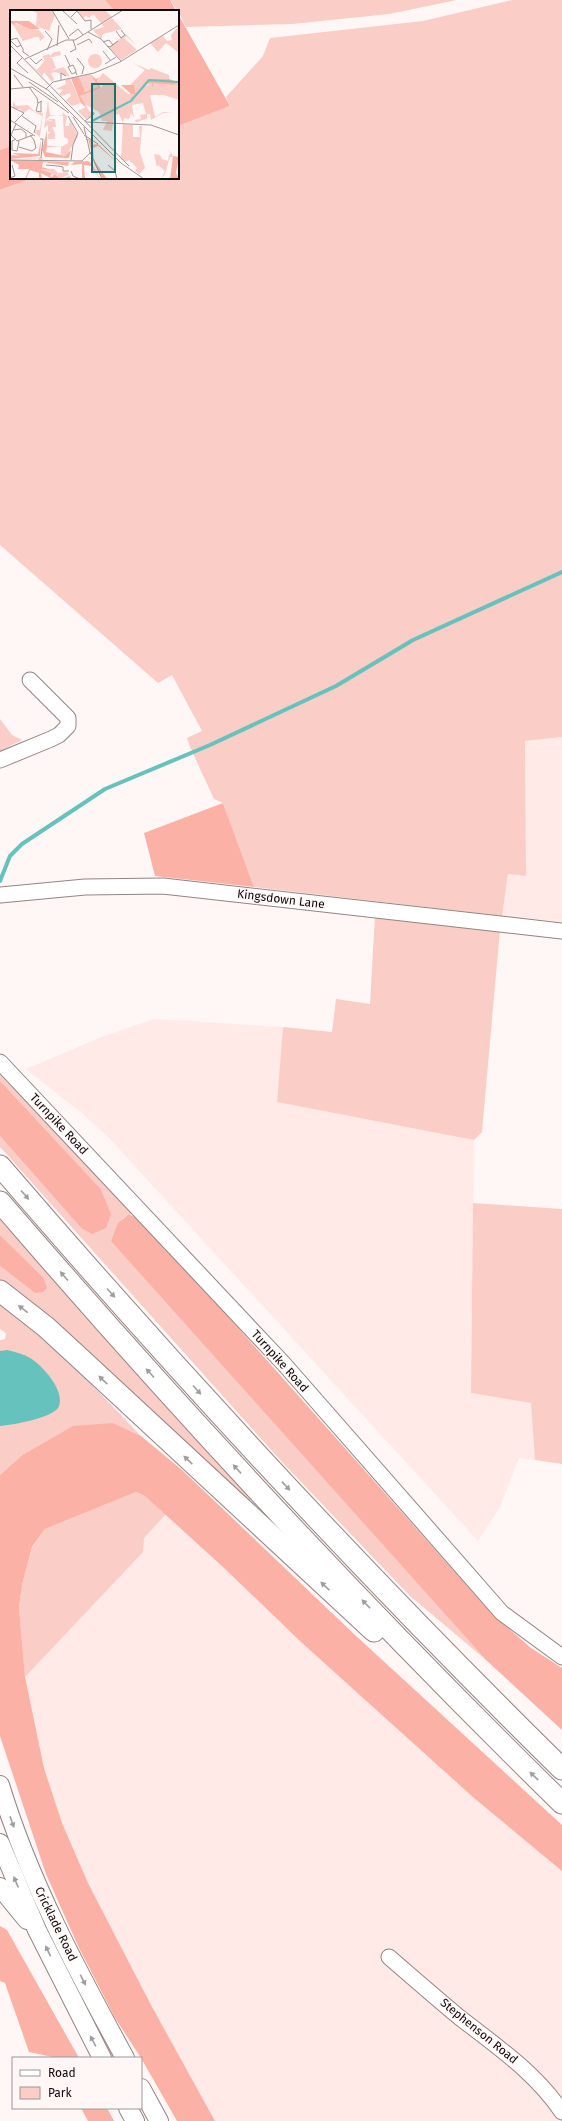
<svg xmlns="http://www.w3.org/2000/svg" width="562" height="2121" viewBox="0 0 562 2121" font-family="'Fira Sans',sans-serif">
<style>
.built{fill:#ffeae7}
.green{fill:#facdc6}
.forest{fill:#fcb1a7}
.water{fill:#65c2bd}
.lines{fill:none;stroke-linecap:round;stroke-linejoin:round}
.stream{stroke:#65c2bd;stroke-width:4}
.minor-casing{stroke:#938482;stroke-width:17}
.major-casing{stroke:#938482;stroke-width:20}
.highway-casing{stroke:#938482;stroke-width:23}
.minor{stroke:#fff;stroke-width:15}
.major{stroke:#fff;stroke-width:18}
.highway{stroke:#fff;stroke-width:21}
.oneway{fill:#9f9d9d}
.labels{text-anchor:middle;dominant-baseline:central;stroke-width:3;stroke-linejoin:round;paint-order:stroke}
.street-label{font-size:12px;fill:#0f0a09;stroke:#fef7f6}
.inset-river{fill:none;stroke:#65c2bd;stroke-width:2}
.inset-road{fill:none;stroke:#9e9897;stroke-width:1}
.view{fill:#236e6b;fill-opacity:0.15;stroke:#236e6b;stroke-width:2}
.inset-edge{fill:none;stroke:#0f0a09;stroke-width:2}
</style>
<rect width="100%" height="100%" fill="#fef7f6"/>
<g class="built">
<polygon points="562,737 562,922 502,916 508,874 526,876 525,741"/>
<polygon points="154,1019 283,1027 277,1102 474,1140 471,1393 532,1403 535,1460 519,1458 500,1507 478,1541 109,1138 83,1114 26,1069 104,1036"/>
<polygon points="145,1496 224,1568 301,1642 562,1871 562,2121 215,2121 212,2116 151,2005 88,1883 62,1823 44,1768 26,1685 21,1644"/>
</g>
<g class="green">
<polygon points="0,0 105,0 114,11 11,11 11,146 0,150"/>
<polygon points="170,0 457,0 389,14 292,24 186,27 178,11"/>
<polygon points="512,0 562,0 562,737 525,741 526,876 508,874 502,916 254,887 223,803 214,799 190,747 187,738 202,731 172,675 158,683 0,545 0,190 33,178 178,178 178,126 230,106 226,97 263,56 270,38 423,21"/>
<polygon points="0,719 12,735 22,740 0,751"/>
<polygon points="375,915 500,930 482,1132 474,1140 277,1102 283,1027 332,1032 336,999 370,1004"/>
<path d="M0 1075 134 1213C120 1215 116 1229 112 1241L486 1660 409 1595 282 1462 0 1147V1136L81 1228 100 1188 0 1081Z"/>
<polygon points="473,1203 562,1209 562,1464 535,1460 531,1403 471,1393"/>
<polygon points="0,1216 252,1497 250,1500 249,1501 0,1282 0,1266 35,1293 43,1277 0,1235"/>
<path d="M0 1303C52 1341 96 1389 141 1436L113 1423 21 1456 0 1475V1340L5 1339 6 1333 0 1329Z"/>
<polygon points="136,1492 145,1496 166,1514 144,1538 143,1552 25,1677 19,1608 22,1585 32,1548 45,1529"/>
<path d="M25 1880 116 2058H111C81 2000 44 1942 25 1880Z"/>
</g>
<g class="forest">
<polygon points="105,0 170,0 176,11 114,11"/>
<polygon points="178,14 230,106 178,126"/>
<polygon points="11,146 11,178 33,178 0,190 0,150"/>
<polygon points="223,803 254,887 155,876 144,833"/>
<polygon points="0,1081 100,1188 111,1214 106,1228 92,1234 81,1228 0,1136"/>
<polygon points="129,1214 145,1223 494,1616 531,1648 562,1668 562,1730 486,1660 111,1241 118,1223"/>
<polygon points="0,1235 43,1277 47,1288 43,1292 35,1293 0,1266"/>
<polygon points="113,1423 141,1436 182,1470 355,1635 562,1825 562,1871 474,1798 301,1642 224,1568 145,1496 136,1492 45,1529 32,1547 22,1585 19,1608 25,1677 44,1768 62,1823 88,1883 151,2005 215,2121 177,2121 141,2058 115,2018 79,1948 46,1874 0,1736 0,1475 21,1456 73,1426"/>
<polygon points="0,1926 7,1930 79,2058 57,2058 29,2052 5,1983 0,1981"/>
<polygon points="81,2108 107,2108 114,2121 88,2121"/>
</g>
<path class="water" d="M7 1350C15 1352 23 1354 30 1358 42 1365 67 1392 58 1408 51 1418 12 1425 0 1426V1351Z"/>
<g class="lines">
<polyline class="stream" points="0,881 10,856 22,844 105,789 210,745 336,686 413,640 562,572"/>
<g class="minor-casing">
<g id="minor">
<polyline points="0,760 51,739 59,735 68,726 68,718 30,680"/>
<polyline points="0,895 85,887 163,886 562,931"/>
<polyline points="0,1062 284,1364 502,1613 562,1657"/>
<path d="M389 1957C412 1977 435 1997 459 2017 496 2046 535 2072 562 2112"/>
</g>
</g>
<g class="major-casing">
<g id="major">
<path d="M0 1785C29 1881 77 1970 125 2058"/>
<polyline points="0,1843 37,1930 102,2058"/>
<polyline points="0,1887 27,1920"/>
<polyline points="141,2088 159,2121"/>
<polyline points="128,2108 135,2121"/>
</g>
</g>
<g class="highway-casing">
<g id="highway">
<path d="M0 1166C179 1374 366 1576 562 1769"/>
<path d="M0 1202C179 1410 366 1611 562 1803"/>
<polyline points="0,1291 46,1327 84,1362 374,1631"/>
</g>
</g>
<use href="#minor" class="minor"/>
<use href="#major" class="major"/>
<use href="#highway" class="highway"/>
</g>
<defs><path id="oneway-solid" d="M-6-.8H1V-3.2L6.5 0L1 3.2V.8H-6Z"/></defs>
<g class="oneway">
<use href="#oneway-solid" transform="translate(25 1195) rotate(49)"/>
<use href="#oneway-solid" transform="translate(64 1276) rotate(-131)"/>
<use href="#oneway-solid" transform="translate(111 1293) rotate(48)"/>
<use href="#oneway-solid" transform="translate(23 1309) rotate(-142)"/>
<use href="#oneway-solid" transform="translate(150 1373) rotate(-132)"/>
<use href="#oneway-solid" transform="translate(103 1380) rotate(-137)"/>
<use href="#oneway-solid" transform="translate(197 1390) rotate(48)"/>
<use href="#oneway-solid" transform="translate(188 1460) rotate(-137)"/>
<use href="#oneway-solid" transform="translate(237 1469) rotate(-133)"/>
<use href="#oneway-solid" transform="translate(286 1486) rotate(47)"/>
<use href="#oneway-solid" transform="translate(325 1586) rotate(-137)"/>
<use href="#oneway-solid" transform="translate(366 1604) rotate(-134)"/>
<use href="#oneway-solid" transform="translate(534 1776) rotate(-136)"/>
<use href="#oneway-solid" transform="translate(12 1822) rotate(70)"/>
<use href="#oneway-solid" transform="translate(16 1882) rotate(-113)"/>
<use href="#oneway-solid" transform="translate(48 1951) rotate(-116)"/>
<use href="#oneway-solid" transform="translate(83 1980) rotate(63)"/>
<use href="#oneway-solid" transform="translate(93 2041) rotate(-118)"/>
</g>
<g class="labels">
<g class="street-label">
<text transform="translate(281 899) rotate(7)">Kingsdown Lane</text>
<text transform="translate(59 1124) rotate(47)">Turnpike Road</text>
<text transform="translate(280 1361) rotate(48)">Turnpike Road</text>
<text transform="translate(56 1924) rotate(64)">Cricklade Road</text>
<text transform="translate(479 2031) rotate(39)">Stephenson Road</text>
</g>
</g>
<g transform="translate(10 10)">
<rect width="169" height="169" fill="#fef7f6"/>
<path d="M21 0H41L45 5 39 21 26 16 27 3ZM67 0H95L102 7 91 13 83 4 79 8 76 6 73 8ZM102 8 112 19 93 24 91 29 83 20 94 17 92 14ZM2 13 29 20 35 27 30 31 29 27H25L13 31ZM169 16V43L156 33 148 42 140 33 153 26 157 31 162 30 161 25ZM116 24 127 36 116 26 114 28 127 40 111 50 99 37ZM50 41 51 45 39 48H42L46 58 40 61 54 57 60 67 45 62 41 63 44 69 42 72 34 62 32 66 16 50 27 60 35 50 32 46 39 44 41 46 42 43ZM78 51a7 7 0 1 1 14 0a7 7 0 1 1-14 0ZM123 53 139 60 141 58 159 65V69L136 72 122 91 134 77 141 73 143 78 142 73 146 72 159 75 169 73V90L154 85H140L145 107 153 102H163L153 103 141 110 140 104H137V109L126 112 125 110 131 109 130 105 136 104 133 93 122 95 124 108 121 103 119 109 114 108 113 113 109 104 104 105 102 121 93 120 97 111H92L89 102 73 93 70 86 91 78 93 75H89L87 71 93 63 118 84H126L125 77 120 75 135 60ZM80 64 88 78 75 82 69 67ZM60 68 71 93 62 96 56 90 61 86 60 83 52 86 49 84 53 80 46 79 56 74 55 70ZM3 91 6 96 18 95 25 102 33 103 30 127 25 123 26 120H30L32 106 19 99 14 103 10 99H3ZM38 91 40 105H47L40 106 36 110 37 113V110L44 112 38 109H45L46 117H42L45 123H42H45V129H38V124L41 123 38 121V115L34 118ZM76 97 83 105 76 109 68 101ZM52 102 57 106 55 116H59L60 110 68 126 56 146 51 145V137L58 133V129L54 127 53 106H48L53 105ZM113 114 123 115V127H130L129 116H132L130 142 135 158 129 164 125 161 127 158 119 150 116 152 111 148ZM158 139 162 144 163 147H160L155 164 151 169 155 161 148 155 147 157 144 144 150 145 152 149 158 151 159 145 161 144ZM31 147 33 149 32 153 22 154 30 158H28L44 159 48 163 57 162 62 169H58L60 166 57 165 51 169 44 164 39 166 43 163 25 159 20 153 15 155 18 156 17 158 9 155 7 152 12 155 15 154 13 151 31 153 32 151 27 149 30 148 12 149Z" fill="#facdc6"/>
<path d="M0 11H19L30 19H20L6 13 3 15ZM80 64 86 69 89 67 87 71 91 78 70 86 78 99 71 93 61 68 69 67 75 82 88 77ZM142 69H159L169 73 162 75 143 73V78L141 73 137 74 122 91 120 89 125 84H121L111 75H124L126 84 136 71ZM37 120V136L52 137H37L36 142 55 146 61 140 59 148 35 147 32 140ZM78 129 82 130 81 135 88 134 109 154 88 136 83 138 84 150 97 169H93L85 155ZM31 130 30 146 0 149 2 145 10 146 2 143 28 144ZM163 146 169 147 166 163 169 169H160ZM0 150 59 152 58 156 33 152 32 157 38 159H28L42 163 40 166 42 167 44 164 51 169 60 166 58 169H42L31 163 32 168 29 169V163L20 160 16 169H15L19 159H8L9 155ZM78 151 82 154 90 169 81 156 74 155 75 168H72V154L61 155 64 152Z" fill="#fcb1a7"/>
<path class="inset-river" d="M82 111 121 91 139 70 169 72"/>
<path class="inset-road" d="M42 0 59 29M52 0 67 14M61 7 67 1 75 11 81 10V19M35 21 42 29 37 40M106 21 111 28 115 25 111 20M78 22 91 29 111 51M59 26 68 19 73 25M93 32 99 30 103 35M0 35 119 156M11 35 7 37 0 30 7 28 13 39V42L19 46M67 35 79 29 82 33M47 36 49 15M97 36 100 37 108 31M93 41 101 51M60 42 66 39 63 30M55 45 60 56M13 47 7 53 18 63M20 48 26 54 32 49M67 48 74 57 72 64M15 49 56 30H65L113 0M95 54 106 47M0 58 38 80 111 153 134 169M66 62 62 64 58 57 63 55 66 61V63L67 65M4 65 13 77M51 70V63L56 66M19 72 48 92M19 77 27 88 28 93 32 91M0 79 22 77 59 103M36 79 43 72 84 63 110 52 169 15M28 93 26 101 31 102V91M0 96 14 103 5 112M12 106 26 116 24 123M58 106 68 123 63 135 61 150M63 107 74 124M0 110 25 126M75 111 84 104 83 102M76 112 141 115 169 125M6 114 1 125 7 131 23 125M74 117 77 130M3 120 11 119 16 123V127M74 125 88 134M6 129 2 131V140L7 141 9 131M30 129H33L31 148M9 137 22 141 26 138 24 130 20 125M80 142 92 169M0 150 72 151 80 143 77 129M36 155 48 156 53 157V161H59M98 155 105 161 107 169M61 161 63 166 70 169H86M0 168 5 166 2 155"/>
<path class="view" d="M82 74H105V162H82Z"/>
<rect width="169" height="169" class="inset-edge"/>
</g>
<rect x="12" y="2057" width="130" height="52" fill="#fef7f6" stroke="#9e9897"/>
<rect x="20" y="2070" width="20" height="6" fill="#ffffff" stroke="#9e9897"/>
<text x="48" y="2077" font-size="12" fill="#0f0a09">Road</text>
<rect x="20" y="2087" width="20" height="12" fill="#facdc6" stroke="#9e9897"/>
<text x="48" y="2097" font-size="12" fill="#0f0a09">Park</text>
</svg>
